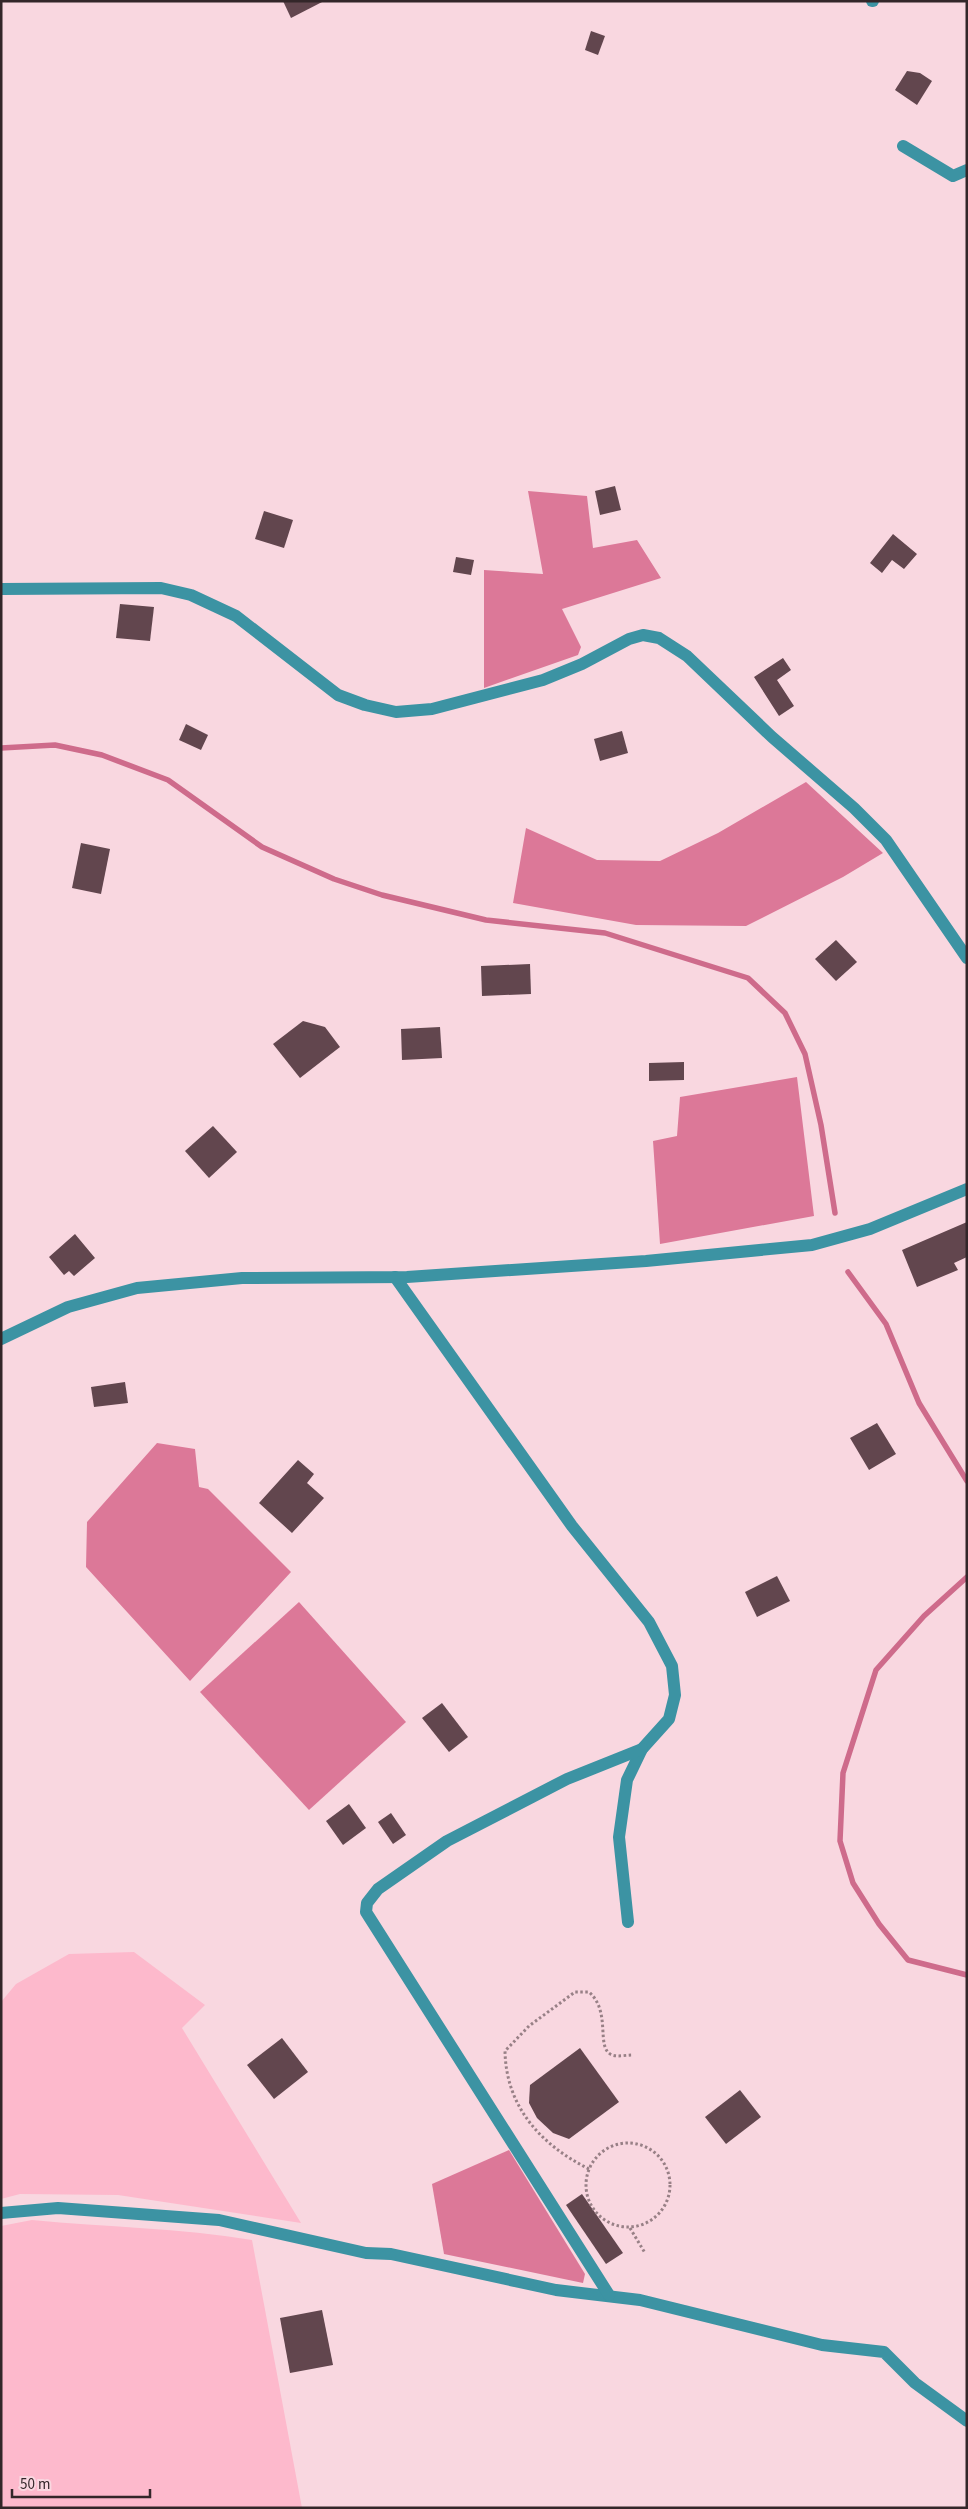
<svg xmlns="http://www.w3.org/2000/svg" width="968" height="2509" viewBox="0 0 968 2509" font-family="'Source Sans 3',sans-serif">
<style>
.green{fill:#fdb9cc}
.forest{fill:#dc7898}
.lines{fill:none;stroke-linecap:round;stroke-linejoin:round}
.stream{stroke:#ce6b8b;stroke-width:5.5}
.building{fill:#62464e}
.path{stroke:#988086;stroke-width:3;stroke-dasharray:2.5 2.5;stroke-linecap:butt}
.minor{stroke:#3c93a3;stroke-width:12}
</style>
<rect width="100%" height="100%" fill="#f9d7e0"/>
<g class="green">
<polygon points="134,1952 205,2005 182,2028 301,2223 118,2195 20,2194 1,2199 1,2002 16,1984 69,1954"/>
<path d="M32 2220C106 2227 180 2228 252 2240L302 2508H1V2226Z"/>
</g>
<g class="forest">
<polygon points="528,491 587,496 593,548 637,540 661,578 562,609 581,647 578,655 484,688 484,570 543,574"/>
<polygon points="806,782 883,853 843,877 746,926 636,925 513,903 526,828 597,860 660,861 718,833"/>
<polygon points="797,1077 814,1216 660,1244 653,1141 677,1136 680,1097"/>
<polygon points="157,1443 195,1449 199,1487 208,1489 291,1572 190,1681 86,1567 87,1522"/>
<polygon points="299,1602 406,1722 309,1810 200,1692"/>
<polygon points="509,2150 585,2274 583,2283 444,2254 432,2184"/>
</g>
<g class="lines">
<g class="stream">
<polyline points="1,748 55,745 102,755 168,780 262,847 334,879 382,895 486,920 605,933 748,978 785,1013 805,1054 821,1125 835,1213"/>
<polyline points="848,1272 886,1324 919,1403 967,1481"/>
<polyline points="967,1577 924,1616 876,1670 843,1773 840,1841 853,1883 879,1924 908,1960 967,1975"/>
</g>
</g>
<g class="building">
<polygon points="283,1 324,1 291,18"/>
<polygon points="591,31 605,36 598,55 585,50"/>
<polygon points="907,71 920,73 932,81 917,105 895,90"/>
<polygon points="615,486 621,510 600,515 595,491"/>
<polygon points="264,511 293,520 284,548 255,539"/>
<polygon points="893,534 917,554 904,569 892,560 882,573 870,563"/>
<polygon points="456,557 474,560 471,575 453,572"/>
<polygon points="120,604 154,607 150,641 116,638"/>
<polygon points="783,658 791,670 777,680 794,706 779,716 754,677"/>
<polygon points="186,724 208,735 201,750 179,740"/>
<polygon points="622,731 628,753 600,761 594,739"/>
<polygon points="81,843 110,849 101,894 72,888"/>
<polygon points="836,940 857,962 836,981 815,959"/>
<polygon points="530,964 531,994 482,996 481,966"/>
<polygon points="303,1021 325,1027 340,1047 300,1078 273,1044"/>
<polygon points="440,1027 442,1058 402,1060 401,1029"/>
<polygon points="684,1062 684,1080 649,1081 649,1063"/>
<polygon points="213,1126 237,1152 209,1178 185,1151"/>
<polygon points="967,1222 967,1257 954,1263 958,1270 917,1287 902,1250"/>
<polygon points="75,1234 95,1258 74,1276 69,1271 64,1275 49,1257"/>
<polygon points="125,1382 128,1403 94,1407 91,1387"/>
<polygon points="877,1423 896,1454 869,1470 850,1438"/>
<polygon points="298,1460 314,1474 307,1483 324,1498 292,1533 259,1503"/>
<polygon points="777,1576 790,1601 757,1617 745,1592"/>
<polygon points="442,1703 468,1737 449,1752 422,1718"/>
<polygon points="349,1804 366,1828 343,1845 326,1821"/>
<polygon points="391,1813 406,1835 393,1844 378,1822"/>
<polygon points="282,2038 308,2072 274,2099 247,2065"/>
<polygon points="580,2048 619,2102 569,2139 553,2133 537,2118 529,2103 530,2085"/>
<polygon points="740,2090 761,2117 726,2144 705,2117"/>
<polygon points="582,2194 623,2253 606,2264 566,2205"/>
<polygon points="322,2310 333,2365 290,2373 280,2318"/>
</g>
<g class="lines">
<g class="path">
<circle cx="628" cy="2185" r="42"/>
<path d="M589 2169C541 2145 506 2107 505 2051L529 2026 575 1992H589C612 2012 595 2048 612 2055 618 2057 626 2055 632 2055"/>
<polyline points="630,2228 645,2253"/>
</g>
<g class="minor">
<polyline points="872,1 873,1"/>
<polyline points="903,146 953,176 967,170"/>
<polyline points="1,589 161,588 191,595 236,616 338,695 365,705 396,712 432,709 543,680 582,664 629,639 643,635 659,638 687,656 772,737 854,808 886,840 967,958"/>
<polyline points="395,1277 572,1526 649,1622 672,1666 675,1695 669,1719 642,1749 627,1780 619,1837 628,1922"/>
<polyline points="1,1339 68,1307 137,1288 242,1278 407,1277 646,1261 812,1245 870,1229 967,1189"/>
<polyline points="1,2213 58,2208 219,2220 366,2253 391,2254 556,2290 640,2300 822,2345 884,2352 915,2383 967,2421"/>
<polyline points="609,2295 366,1912 367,1903 378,1889 447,1841 567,1779 642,1749"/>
</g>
</g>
<rect width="968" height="2509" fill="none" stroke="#332629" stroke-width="5"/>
<path d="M12 2489v8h138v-8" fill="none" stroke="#332629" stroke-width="2.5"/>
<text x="20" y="2489" font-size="15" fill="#332629" stroke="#f9d7e0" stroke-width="4" paint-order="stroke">50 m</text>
</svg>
